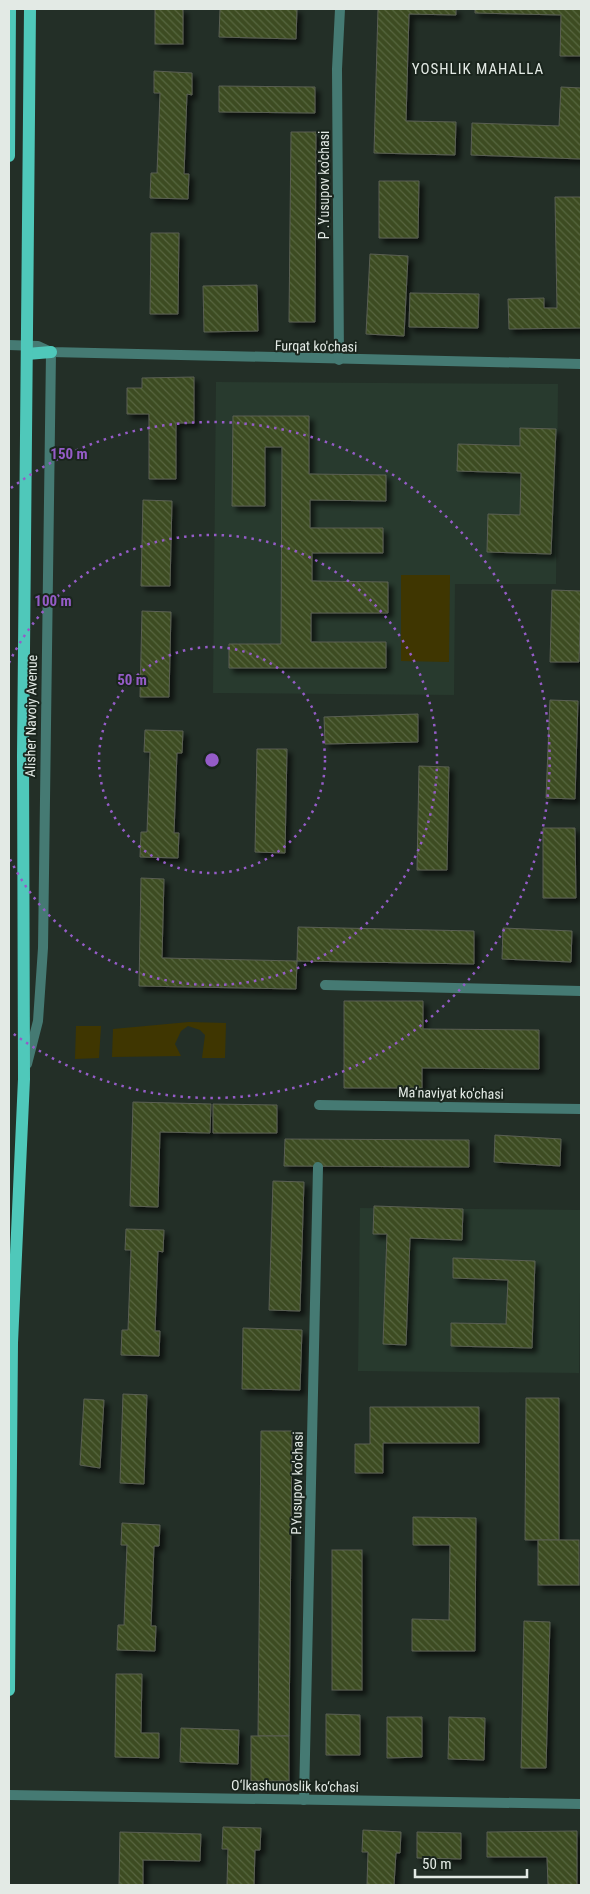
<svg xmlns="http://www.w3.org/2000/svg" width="590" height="1894" viewBox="0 0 590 1894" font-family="'Roboto Condensed',sans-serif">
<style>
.built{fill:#283a2e}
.grass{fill:#3f3601}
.building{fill:url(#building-back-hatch);stroke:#5a5f53;filter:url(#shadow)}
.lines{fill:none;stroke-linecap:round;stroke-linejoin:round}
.minor{stroke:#457a73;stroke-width:10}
.primary{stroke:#4fc8ba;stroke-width:12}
.ring{fill:none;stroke:#955cc8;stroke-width:2.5;stroke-dasharray:2.5 5}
.labels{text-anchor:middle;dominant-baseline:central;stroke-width:4;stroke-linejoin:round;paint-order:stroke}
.street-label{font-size:14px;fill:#e3eae5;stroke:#1a251d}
.neighbourhood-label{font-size:15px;letter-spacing:1px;fill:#e3eae5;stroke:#1a251d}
.centre{fill:#955cc8;stroke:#1a251d;stroke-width:2.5}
.ring-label{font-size:15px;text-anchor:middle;font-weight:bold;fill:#955cc8;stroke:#1a251d;stroke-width:4;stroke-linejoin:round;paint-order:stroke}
</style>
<defs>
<pattern id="building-back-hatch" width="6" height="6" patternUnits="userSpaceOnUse" patternTransform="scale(1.25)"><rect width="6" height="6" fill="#3c4c21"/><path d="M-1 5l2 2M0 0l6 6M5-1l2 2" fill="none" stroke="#586641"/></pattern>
<filter id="shadow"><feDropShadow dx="4.5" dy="4.5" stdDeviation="2.5" flood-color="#0009"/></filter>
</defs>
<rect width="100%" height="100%" fill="#232f27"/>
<g class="built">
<polygon points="216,382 558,384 556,584 455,584 454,695 213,693"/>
<polygon points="360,1208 581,1210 579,1373 358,1371"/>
</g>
<g class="grass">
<polygon points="401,575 450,575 449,662 401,661"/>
<polygon points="189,1022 226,1023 225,1058 202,1058 205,1035 200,1030 188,1026 181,1031 175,1044 181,1056 112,1057 113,1029"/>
<polygon points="76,1026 101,1026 99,1058 75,1059"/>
</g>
<g class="building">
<rect x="155" y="9" width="28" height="35"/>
<polygon points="220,9 297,9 296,39 219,37"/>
<polygon points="378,9 456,9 456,15 409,14 406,121 456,122 455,155 374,153"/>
<polygon points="475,9 581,9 581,56 560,56 561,15 475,13"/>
<polygon points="154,71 192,73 192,95 187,94 184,174 189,174 188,199 150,198 151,173 157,173 160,93 154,93"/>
<polygon points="219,86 315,87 315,113 219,112"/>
<polygon points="561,87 581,88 581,159 471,155 472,123 559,126"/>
<polygon points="291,132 316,132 315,322 289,322"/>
<polygon points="379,181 419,181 418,238 379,238"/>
<polygon points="555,197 581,197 581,328 509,329 508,299 544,298 544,308 557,308"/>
<polygon points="151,233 179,233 178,314 150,314"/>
<polygon points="370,254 408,256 404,336 366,334"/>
<polygon points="257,285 258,331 204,332 203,286"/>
<polygon points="410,293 479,294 478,328 409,327"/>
<polygon points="194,377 194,423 176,423 176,479 149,479 149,414 127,414 127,388 142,388 142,378"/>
<polygon points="233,416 309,416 309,474 386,475 386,501 310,500 310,528 383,528 383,553 312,553 312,581 388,582 388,613 311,613 311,642 386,642 386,668 229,668 229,644 281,644 282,447 265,447 265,506 232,506"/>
<polygon points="520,428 556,429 551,554 487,552 488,514 520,515 521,473 457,471 458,444 520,446"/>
<polygon points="143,500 172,501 170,586 141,586"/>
<polygon points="552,590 581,591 579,662 550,662"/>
<polygon points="142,611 171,612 169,697 140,697"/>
<polygon points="550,700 578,701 575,799 546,798"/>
<polygon points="418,714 418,742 325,744 324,717"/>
<polygon points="145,730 183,731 182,753 177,753 174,833 179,833 178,858 140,857 141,832 147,832 150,752 144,752"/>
<polygon points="257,749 287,749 285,853 255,852"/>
<polygon points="419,766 449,767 447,870 417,870"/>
<polygon points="543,828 575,828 576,898 543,898"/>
<polygon points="141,878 164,879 162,958 297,961 296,989 139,986"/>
<polygon points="298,927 474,931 474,964 297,961"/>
<polygon points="503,928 572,931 571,962 502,959"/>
<polygon points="344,1001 423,1001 423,1029 539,1030 539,1069 422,1068 422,1088 344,1088"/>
<polygon points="133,1102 211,1104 210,1133 160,1132 158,1207 130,1206"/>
<polygon points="213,1104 277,1105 277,1133 213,1133"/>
<polygon points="495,1135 561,1139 560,1166 494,1162"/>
<polygon points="285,1139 469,1140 469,1167 284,1166"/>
<polygon points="273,1181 304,1182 300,1311 269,1310"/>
<polygon points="374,1206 463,1209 462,1240 410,1238 406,1345 383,1344 387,1234 373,1234"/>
<polygon points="126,1229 164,1230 163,1252 158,1251 155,1331 160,1331 159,1356 121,1355 122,1330 128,1330 131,1250 125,1250"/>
<polygon points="453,1258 535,1261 532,1348 451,1346 451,1323 506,1324 508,1280 453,1278"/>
<polygon points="243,1328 302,1330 300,1390 242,1389"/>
<polygon points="123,1394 147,1395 144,1484 120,1483"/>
<polygon points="526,1398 559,1398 559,1540 525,1540"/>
<polygon points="84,1399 104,1400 100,1468 80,1465"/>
<polygon points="370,1407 479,1407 479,1443 383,1443 383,1473 355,1473 355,1444 370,1444"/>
<polygon points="261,1431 292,1431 289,1736 258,1736"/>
<polygon points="413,1517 476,1518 475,1651 412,1651 412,1619 449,1620 450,1545 413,1545"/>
<polygon points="122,1523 160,1525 159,1546 154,1546 151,1626 156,1626 155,1651 117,1650 118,1625 124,1625 127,1545 121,1545"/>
<rect x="538" y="1540" width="41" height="45"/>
<rect x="332" y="1550" width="30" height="140"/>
<polygon points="524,1621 550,1622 546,1768 521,1768"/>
<polygon points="116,1674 142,1674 141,1733 159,1733 159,1758 115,1757"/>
<polygon points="326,1714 360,1715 360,1755 326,1755"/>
<polygon points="387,1717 422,1717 422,1757 387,1758"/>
<polygon points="449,1717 485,1718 484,1760 448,1759"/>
<polygon points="181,1728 239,1730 238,1764 180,1762"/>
<rect x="251" y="1736" width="38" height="45"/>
<polygon points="223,1827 261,1828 260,1850 255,1850 254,1885 227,1885 228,1849 222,1849"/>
<polygon points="363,1830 401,1832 400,1853 396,1853 394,1885 367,1885 368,1852 362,1852"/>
<polygon points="577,1831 577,1885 548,1885 547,1857 487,1857 487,1832"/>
<polygon points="120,1832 201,1834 200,1861 143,1860 143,1885 119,1885"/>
<polygon points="417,1832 461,1833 461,1859 417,1858"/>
</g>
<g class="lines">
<g class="minor">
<polyline points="9,345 38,346 51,352 581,364"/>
<polyline points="339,360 337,69 340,9"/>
<polyline points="325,985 581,991"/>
<polyline points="27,1064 38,1021 43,948 51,352"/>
<polyline points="319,1105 581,1109"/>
<polyline points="9,1795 581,1804"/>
<polyline points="304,1800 318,1167"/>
</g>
<g class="primary">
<polyline points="9,156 10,9"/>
<polyline points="27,354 51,352"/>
<polyline points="9,1690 12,1343 24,1079 23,756 30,9"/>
</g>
</g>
<g class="ring">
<circle cx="212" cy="760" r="113"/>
<path d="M9 663A225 225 0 1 1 9 857"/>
<path d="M11 488A338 338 0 1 1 11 1032"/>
</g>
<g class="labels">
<g class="street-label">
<text transform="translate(324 185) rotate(-90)">P .Yusupov ko'chasi</text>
<text transform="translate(316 346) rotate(1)">Furqat ko'chasi</text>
<text transform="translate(31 716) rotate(-89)">Alisher Navoiy Avenue</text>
<text transform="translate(451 1093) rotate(1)">Ma’naviyat ko'chasi</text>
<text transform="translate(297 1483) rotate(-89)">P.Yusupov ko'chasi</text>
<text transform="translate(295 1786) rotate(1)">O‘lkashunoslik ko‘chasi</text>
</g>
<g class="neighbourhood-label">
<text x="478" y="69">YOSHLIK MAHALLA</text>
</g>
</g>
<circle cx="212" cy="760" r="8" class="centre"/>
<g class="ring-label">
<text x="69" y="459">150 m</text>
<text x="53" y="606">100 m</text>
<text x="132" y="685">50 m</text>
</g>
<rect width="590" height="1894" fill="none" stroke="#e3eae5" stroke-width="20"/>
<path d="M415 1869v8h112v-8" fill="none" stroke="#e3eae5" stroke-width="2.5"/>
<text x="422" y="1869" font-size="15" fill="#e3eae5" stroke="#1a251d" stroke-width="4" paint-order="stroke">50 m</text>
</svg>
